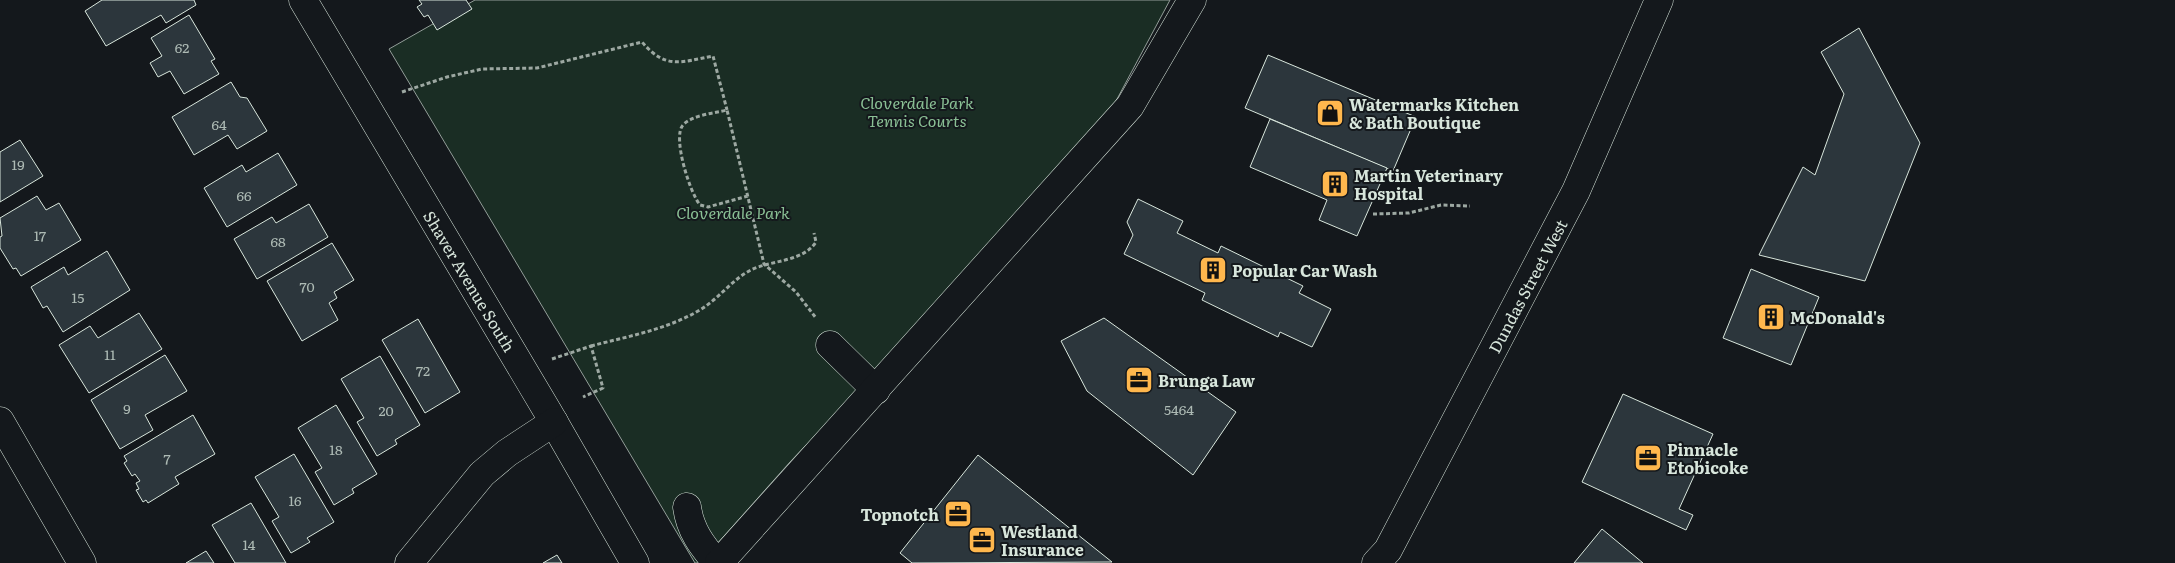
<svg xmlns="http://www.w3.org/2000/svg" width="2175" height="563" viewBox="0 0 2175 563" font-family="Literata,serif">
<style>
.green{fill:#1a2d24;stroke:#939e99}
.building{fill:#2c363c;stroke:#d8e6dc}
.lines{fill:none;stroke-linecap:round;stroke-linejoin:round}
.minor-casing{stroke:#d8e6dc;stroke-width:29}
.major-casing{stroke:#d8e6dc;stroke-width:29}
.path{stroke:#9da8a2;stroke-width:3;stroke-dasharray:4 2.5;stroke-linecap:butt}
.minor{stroke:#14181c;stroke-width:28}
.major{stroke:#14181c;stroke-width:28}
.labels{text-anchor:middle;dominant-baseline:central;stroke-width:4;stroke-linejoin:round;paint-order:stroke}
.number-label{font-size:14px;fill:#adbab4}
.park-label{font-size:16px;font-style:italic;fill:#8ac095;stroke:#14181c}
.poi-label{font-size:16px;font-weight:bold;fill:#d8e6dc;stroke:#14181c;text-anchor:start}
.street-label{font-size:16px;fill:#d8e6dc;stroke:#14181c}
</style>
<rect width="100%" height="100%" fill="#14181c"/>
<polygon class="green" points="475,0 1170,0 1109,114 877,370 790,462 700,563 695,563 389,49"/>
<g class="building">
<polygon points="102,0 194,0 196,5 166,23 161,15 106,46 85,11"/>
<polygon points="419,0 466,0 472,9 437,30 428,15 424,17 417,7 422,4"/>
<polygon points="189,15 215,59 211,61 219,74 184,94 170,71 158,77 150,63 162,56 151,38"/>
<polygon points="1859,28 1920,143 1865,281 1759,255 1803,167 1815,175 1844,94 1821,52"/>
<polygon points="1268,55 1416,117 1393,171 1245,108"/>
<polygon points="231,82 240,97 247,98 267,131 237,149 228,135 194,155 172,117"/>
<polygon points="1270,119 1387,168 1357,236 1319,220 1327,200 1250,167"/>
<polygon points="20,140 43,176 0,202 0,152"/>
<polygon points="278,153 297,185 227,227 204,188 242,165 246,172"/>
<polygon points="37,196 46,210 59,203 81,240 21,276 16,268 13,269 0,248 0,237 2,236 0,218"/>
<polygon points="1138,199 1183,221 1177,233 1218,253 1221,246 1303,286 1299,293 1331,309 1312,347 1280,332 1278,337 1202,300 1205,293 1124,254 1133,235 1127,222"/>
<polygon points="309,204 328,237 257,279 234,239 272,217 276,223"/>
<polygon points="332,243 354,280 334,292 337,298 329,303 338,320 302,341 267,281"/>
<polygon points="107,251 130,290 63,332 47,306 43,308 31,287 64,267 68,275"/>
<polygon points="1751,269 1819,297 1791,365 1723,338"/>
<polygon points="139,313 162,349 89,393 59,345 90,326 98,338"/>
<polygon points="1104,318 1236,412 1193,475 1087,391 1061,341"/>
<polygon points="418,319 460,392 425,413 382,340"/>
<polygon points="165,355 187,391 145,415 153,430 120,449 91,400"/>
<polygon points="380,356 420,425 395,440 397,444 377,456 357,422 364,418 341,379"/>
<polygon points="1623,394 1713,434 1679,509 1693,515 1686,530 1582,482"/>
<polygon points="336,405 377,474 352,489 354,493 334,505 315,472 322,468 298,428"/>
<polygon points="193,415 215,454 175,477 179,484 174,487 148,503 146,500 143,502 136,490 139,489 136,483 140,481 135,474 132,476 124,463 127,461 124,456"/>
<polygon points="294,454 334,522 307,538 310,542 291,553 272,521 279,517 255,477"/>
<polygon points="978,455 1112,562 912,563 900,553"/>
<polygon points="251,503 286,563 235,563 212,525"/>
<polygon points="1602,529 1643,563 1574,563"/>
<polygon points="206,551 214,563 186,563"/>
<polygon points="557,555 562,563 543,563"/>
</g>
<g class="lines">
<g class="minor-casing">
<g id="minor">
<polyline points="303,0 548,412 635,563"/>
<polyline points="830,345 876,390"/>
<polyline points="0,421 82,563"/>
<path d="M687 507C690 530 702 546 717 563"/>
<polyline points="409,563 482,474 507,453 554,422"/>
<polyline points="719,563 1130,106 1192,0"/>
</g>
</g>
<g class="major-casing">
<polyline id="major" points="1376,563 1388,550 1576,191 1659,0"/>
</g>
<g class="path">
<path d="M402 92 447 77 482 69 537 68 642 42C666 70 681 62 713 56L727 110"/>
<path d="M748 196 708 207 700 205C690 193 672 137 683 125 692 115 715 113 727 110L764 264 796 292 816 318"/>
<polyline points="1373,214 1409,213 1441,205 1470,206"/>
<path d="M591 346C629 336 670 329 703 308 720 297 733 279 751 270 771 260 803 262 816 242L814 233"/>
<polyline points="552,359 591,346 603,388 583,397"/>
</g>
<use href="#minor" class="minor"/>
<use href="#major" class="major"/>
</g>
<defs>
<g id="shop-square" transform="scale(1.4375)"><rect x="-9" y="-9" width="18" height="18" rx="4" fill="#ffb74d" stroke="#14181c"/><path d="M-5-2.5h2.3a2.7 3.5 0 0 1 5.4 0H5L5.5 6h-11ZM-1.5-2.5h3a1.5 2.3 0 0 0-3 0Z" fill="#111"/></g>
<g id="building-square" transform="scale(1.4375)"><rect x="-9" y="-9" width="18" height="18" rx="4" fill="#ffb74d" stroke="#14181c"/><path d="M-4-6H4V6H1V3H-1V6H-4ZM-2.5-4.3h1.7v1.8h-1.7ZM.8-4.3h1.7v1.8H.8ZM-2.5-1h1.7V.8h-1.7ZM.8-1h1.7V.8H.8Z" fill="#111"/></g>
<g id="office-square" transform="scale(1.4375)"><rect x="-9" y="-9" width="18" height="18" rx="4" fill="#ffb74d" stroke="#14181c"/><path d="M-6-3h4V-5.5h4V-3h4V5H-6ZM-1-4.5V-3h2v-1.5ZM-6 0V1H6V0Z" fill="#111"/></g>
</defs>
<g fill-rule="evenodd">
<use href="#shop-square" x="1330" y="113"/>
<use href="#building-square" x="1335" y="184"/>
<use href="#building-square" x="1213" y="270"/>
<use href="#building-square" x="1771" y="317"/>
<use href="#office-square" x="1139" y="380"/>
<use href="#office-square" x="1648" y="458"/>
<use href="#office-square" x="958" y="514"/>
<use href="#office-square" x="982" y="540"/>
</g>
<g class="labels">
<g class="number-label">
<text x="182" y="47">62</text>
<text x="219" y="124">64</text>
<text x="18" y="164">19</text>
<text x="244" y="195">66</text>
<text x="40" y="235">17</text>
<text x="278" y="241">68</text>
<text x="307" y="286">70</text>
<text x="78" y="297">15</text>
<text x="110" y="354">11</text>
<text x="423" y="370">72</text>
<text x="127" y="408">9</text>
<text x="1179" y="409">5464</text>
<text x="386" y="410">20</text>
<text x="336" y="449">18</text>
<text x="167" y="458">7</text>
<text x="295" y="500">16</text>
<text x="249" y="544">14</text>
</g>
<g class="park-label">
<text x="917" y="102">Cloverdale Park<tspan x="917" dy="18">Tennis Courts</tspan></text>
<text x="733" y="212">Cloverdale Park</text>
</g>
<g class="poi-label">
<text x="1349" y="104">Watermarks Kitchen<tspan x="1349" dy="18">&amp; Bath Boutique</tspan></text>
<text x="1354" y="175">Martin Veterinary<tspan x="1354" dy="18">Hospital</tspan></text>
<text x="1232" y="270">Popular Car Wash</text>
<text x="1790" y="317">McDonald's</text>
<text x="1158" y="380">Brunga Law</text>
<text x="1667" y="449">Pinnacle<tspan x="1667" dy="18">Etobicoke</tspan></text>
<text x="939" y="514" text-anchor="end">Topnotch</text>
<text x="1001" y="531">Westland<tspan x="1001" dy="18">Insurance</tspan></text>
</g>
<g class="street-label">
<text transform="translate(470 281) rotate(59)">Shaver Avenue South</text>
<text transform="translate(1527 286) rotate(-62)">Dundas Street West</text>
</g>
</g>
</svg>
